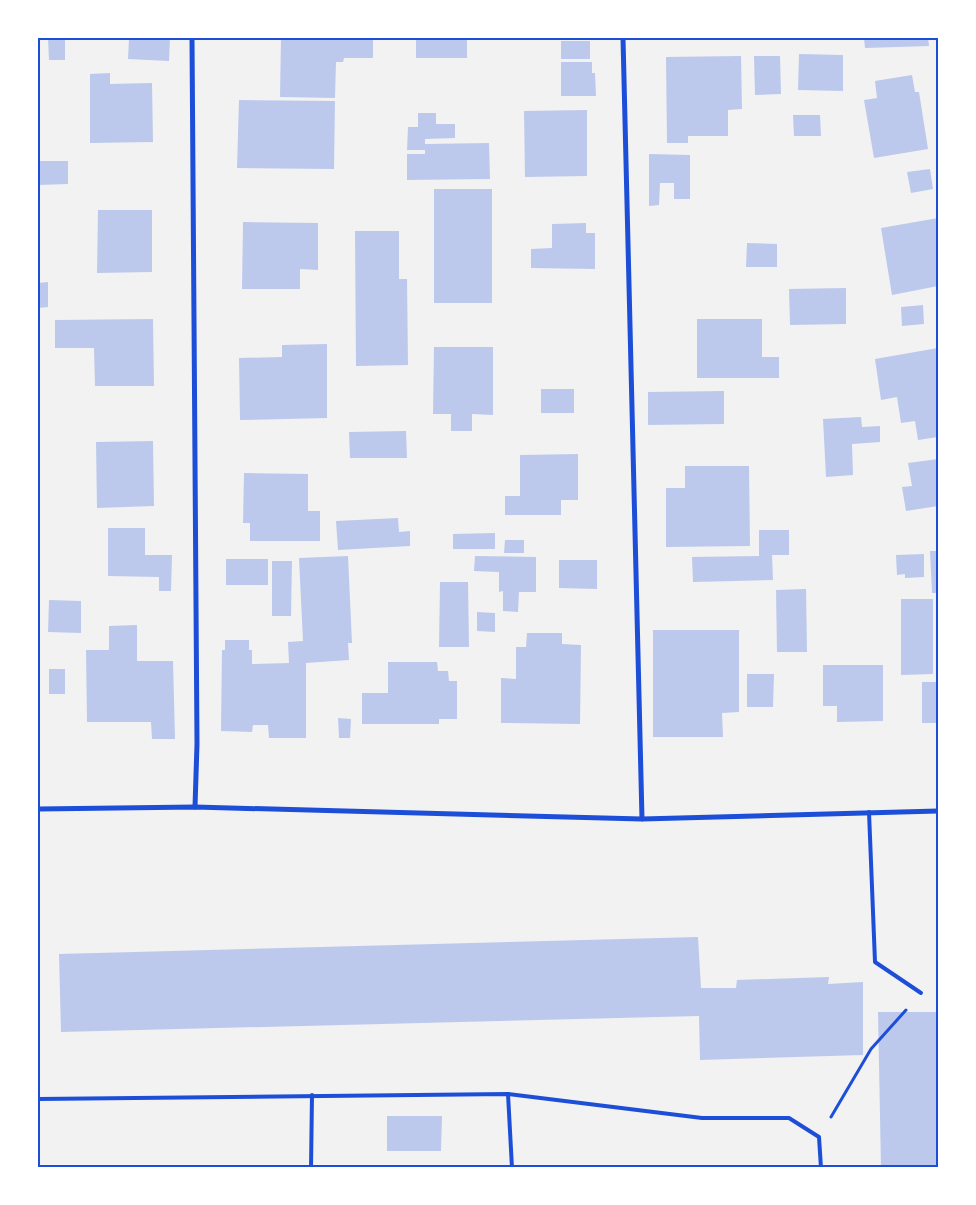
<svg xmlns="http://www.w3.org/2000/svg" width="976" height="1205" viewBox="0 0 976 1205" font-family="Raleway,sans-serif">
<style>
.building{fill:#bdc9ec}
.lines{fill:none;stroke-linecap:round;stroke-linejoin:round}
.path{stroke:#1d4ed8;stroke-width:3}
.service{stroke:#1d4ed8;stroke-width:4}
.minor{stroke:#1d4ed8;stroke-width:5}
.neatline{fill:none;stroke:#1d4ed8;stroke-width:2}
</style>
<rect width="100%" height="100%" fill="#f2f2f2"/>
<g class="building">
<polygon points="48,38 65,38 65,60 49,60"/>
<polygon points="129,38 170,38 169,61 128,59"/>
<polygon points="281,38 373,38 373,58 344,58 343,62 336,62 335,98 280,97"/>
<rect x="416" y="38" width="51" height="20"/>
<polygon points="864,38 928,38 929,46 865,48"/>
<rect x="561" y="41" width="29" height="18"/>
<polygon points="799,54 843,55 843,91 798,90"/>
<polygon points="741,56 742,109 728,110 728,136 688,136 688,143 667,143 666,57"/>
<polygon points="754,56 780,56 781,94 755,95"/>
<polygon points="561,62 592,62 592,73 595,73 596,96 561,96"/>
<polygon points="110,73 110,84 152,83 153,142 90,143 90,74"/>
<polygon points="912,75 915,92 919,92 928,149 874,158 864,100 877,98 875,81"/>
<polygon points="239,100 335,101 334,169 237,168"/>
<polygon points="587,110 587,176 525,177 524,111"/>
<polygon points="418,113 436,113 436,124 455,124 455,138 425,139 425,144 489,143 490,179 407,180 407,154 425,154 425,150 407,150 408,127 418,127"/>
<polygon points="793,115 820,115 821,136 794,136"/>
<polygon points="649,154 690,155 690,199 674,199 674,183 660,183 659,205 649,206"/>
<polygon points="38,161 68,161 68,184 38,185"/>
<polygon points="930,169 933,189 911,193 907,172"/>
<rect x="434" y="189" width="58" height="114"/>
<polygon points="98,210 152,210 152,272 97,273"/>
<polygon points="938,218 938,286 892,295 881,228"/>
<polygon points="243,222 318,223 318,270 300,269 300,289 242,289"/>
<polygon points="586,223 586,233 595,233 595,269 531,268 531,249 552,248 552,224"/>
<polygon points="355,231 399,231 399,279 407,279 408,365 356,366"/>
<polygon points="747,243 777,244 777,267 746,267"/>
<polygon points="48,282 48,307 38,308 38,283"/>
<polygon points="846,288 846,324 790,325 789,289"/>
<polygon points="923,305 924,324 902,326 901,307"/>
<polygon points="153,319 154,386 95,386 94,348 55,348 55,320"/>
<polygon points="697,319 762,319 762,357 779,357 779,378 697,378"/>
<polygon points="327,344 327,418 240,420 239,358 282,357 282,345"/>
<polygon points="434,347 493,347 493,415 472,414 472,431 451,431 451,414 433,414"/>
<polygon points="938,348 938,437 918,440 915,421 901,423 897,397 881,400 875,359"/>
<rect x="541" y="389" width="33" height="24"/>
<polygon points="724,391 724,424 648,425 648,392"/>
<polygon points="861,417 862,427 880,426 880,442 852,444 853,475 826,477 823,419"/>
<polygon points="406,431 407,458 350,458 349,432"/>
<polygon points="153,441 154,506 97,508 96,442"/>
<polygon points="578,454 578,500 561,500 561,515 505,515 505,496 520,496 520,455"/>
<polygon points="938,459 938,506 906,511 902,487 912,486 908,463"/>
<polygon points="685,466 749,466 750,546 666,547 666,488 685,488"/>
<polygon points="244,473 308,474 308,511 320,511 320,541 250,541 250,523 243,523"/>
<polygon points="398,518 399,532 410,531 410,546 338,550 336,521"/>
<polygon points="108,528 145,528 145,555 172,555 171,591 159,591 159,577 108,576"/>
<polygon points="759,530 789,530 789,555 772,555 773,580 693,582 692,557 759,556"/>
<polygon points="495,533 495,549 453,549 453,534"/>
<polygon points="505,540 524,540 524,553 504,553"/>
<polygon points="930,551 938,551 938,593 932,593"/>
<polygon points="924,554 924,577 905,578 905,574 897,575 896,555"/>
<polygon points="348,556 352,643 348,643 349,660 306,663 306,738 269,738 268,725 253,725 252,732 221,731 222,650 225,650 225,640 249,640 249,650 252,650 252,664 289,663 288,642 303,641 299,558"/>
<polygon points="475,556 536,557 536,592 519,592 518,612 503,611 503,591 499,592 499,572 474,571"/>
<rect x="226" y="559" width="42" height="26"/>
<polygon points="559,560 597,560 597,589 559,588"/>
<polygon points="272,561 292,561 291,616 272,616"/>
<polygon points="440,582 468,582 469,647 439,647"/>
<polygon points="806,589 807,652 777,652 776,590"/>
<polygon points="901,599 933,599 933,674 901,675"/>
<polygon points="49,600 81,601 81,633 48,632"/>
<polygon points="477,612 495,613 495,632 477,631"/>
<polygon points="137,625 137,661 173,661 175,739 152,739 151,722 87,722 86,650 109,650 109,626"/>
<polygon points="653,630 739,630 739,712 722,713 723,737 653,737"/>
<polygon points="527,633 562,633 562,644 581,645 580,724 501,723 501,678 516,679 516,647 526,647"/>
<polygon points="388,662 437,662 438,671 448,671 449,681 457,681 457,719 439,719 439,724 362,724 362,693 388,693"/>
<polygon points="823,665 883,665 883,721 837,722 837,706 823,706"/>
<rect x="49" y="669" width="16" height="25"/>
<polygon points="747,674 774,674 773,707 747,707"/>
<rect x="922" y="682" width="16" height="41"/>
<polygon points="338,718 351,719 350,738 339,738"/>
<polygon points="698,937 701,988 736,988 737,980 829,977 828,984 863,982 863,1055 700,1060 699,1016 61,1032 59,954"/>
<polygon points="878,1012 938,1012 938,1168 881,1168"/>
<polygon points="387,1116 442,1116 441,1151 387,1151"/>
</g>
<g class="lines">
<polyline class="path" points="831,1117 871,1049 906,1010"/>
<g class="service">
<polyline points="869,812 875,962 921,993"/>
<polyline points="508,1094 512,1168"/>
<polyline points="38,1099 508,1094 702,1118 789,1118 819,1137 821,1168"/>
<polyline points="311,1168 312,1095"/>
</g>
<g class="minor">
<polyline points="192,38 197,744 195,807"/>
<polyline points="623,38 642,819"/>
<polyline points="38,809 195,807 642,819 938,811"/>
</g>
</g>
<rect width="976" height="1205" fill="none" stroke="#ffffff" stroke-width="78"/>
<rect x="39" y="39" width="898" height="1127" class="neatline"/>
</svg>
